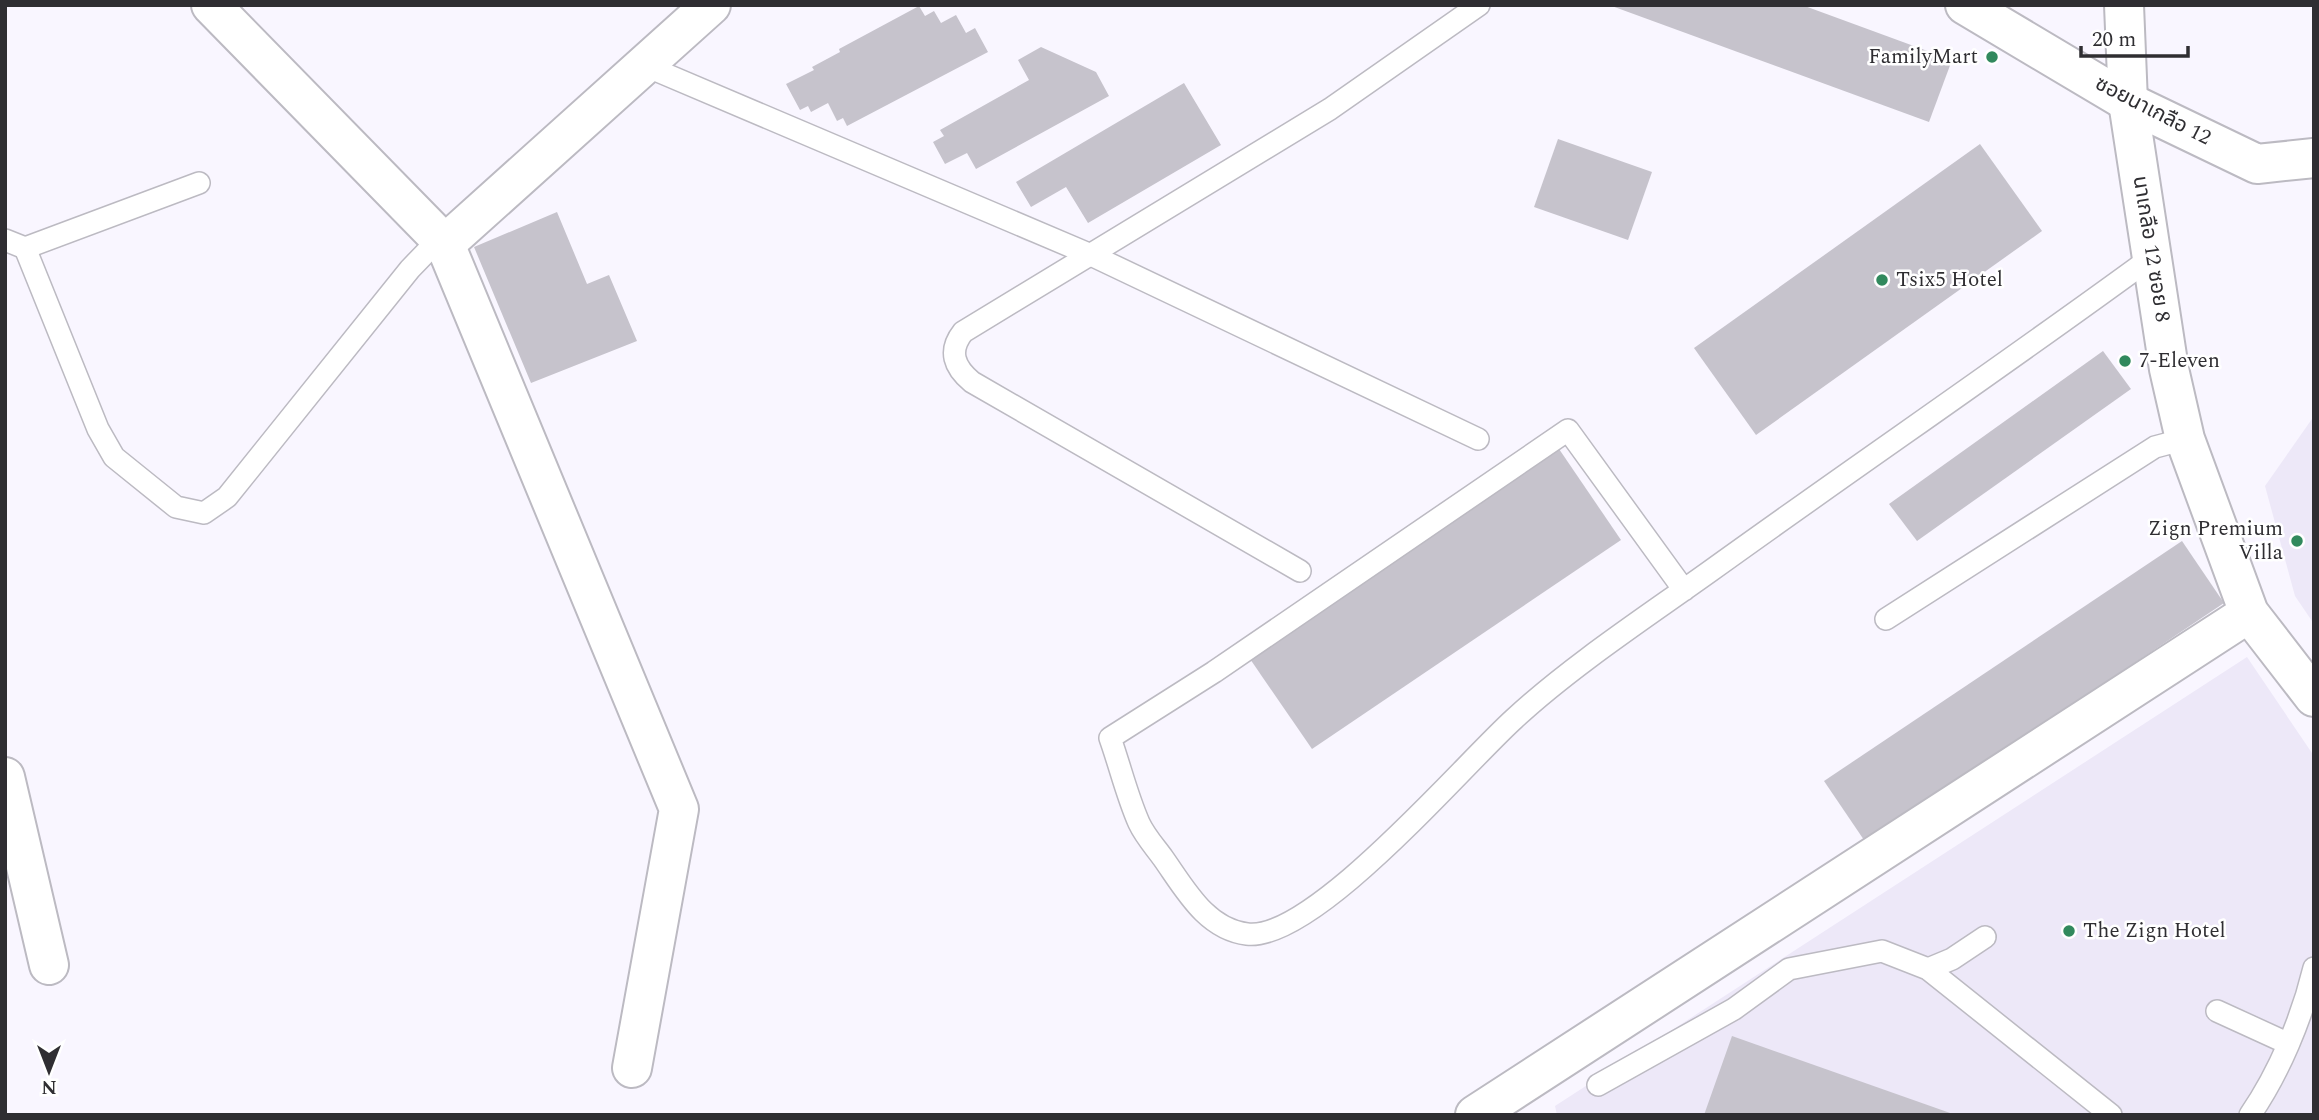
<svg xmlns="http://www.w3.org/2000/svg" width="2319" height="1120" viewBox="0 0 2319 1120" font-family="Spectral,'Noto Sans Thai',serif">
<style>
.built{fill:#ede8f8}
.building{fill:#c6c3cc}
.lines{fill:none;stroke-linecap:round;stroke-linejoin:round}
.service-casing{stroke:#bcbac2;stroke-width:24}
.minor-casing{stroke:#bcbac2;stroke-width:42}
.service{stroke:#fff;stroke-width:21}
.minor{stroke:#fff;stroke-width:38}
.poi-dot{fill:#31895d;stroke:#fff;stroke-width:2.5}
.labels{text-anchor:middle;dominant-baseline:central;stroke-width:5;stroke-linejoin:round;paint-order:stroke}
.poi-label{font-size:21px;fill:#2f2e32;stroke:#fff;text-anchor:start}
.street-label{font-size:21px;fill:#2f2e32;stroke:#fff}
</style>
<rect width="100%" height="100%" fill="#f9f6ff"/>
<g class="built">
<polygon points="2314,416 2314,624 2295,596 2265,486"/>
<polygon points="2247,657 2314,756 2314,1115 1557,1115 1555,1106"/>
</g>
<g class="building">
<polygon points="1609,5 1802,5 1952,60 1929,122"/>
<polygon points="919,6 925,16 934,11 941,23 956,15 966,33 975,28 988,52 847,126 843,118 837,121 828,103 811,112 808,106 800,110 786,84 814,70 812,67 840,52 839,49"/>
<polygon points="1041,47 1096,72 1109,96 976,169 967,153 945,164 933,142 944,136 940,130 1029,80 1018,60"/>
<polygon points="1184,83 1221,145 1088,223 1066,187 1031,207 1016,182"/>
<polygon points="1558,139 1652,172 1628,240 1534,207"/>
<polygon points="1980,144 2042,231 1756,435 1694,348"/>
<polygon points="557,212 587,284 609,275 637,341 531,383 474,247"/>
<polygon points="2103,351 2131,389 1917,541 1889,504"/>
<polygon points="1557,446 1621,540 1312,749 1248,656"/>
<polygon points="2182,541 2224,603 1866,843 1824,781"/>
<polygon points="1732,1036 1953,1114 1953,1115 1704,1115"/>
</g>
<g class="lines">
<g class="service-casing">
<g id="service">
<polyline points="646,66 1091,255 1478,439"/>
<polyline points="5,240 25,248 199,183"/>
<polyline points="25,248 98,429 114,457 176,507 204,513 227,497 410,269 439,239"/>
<path d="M1300 571 972 382C954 367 948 351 963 332L1330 109 1479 5"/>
<path d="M1684 590 1568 430 1214 672 1110 738C1120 766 1127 796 1139 823 1145 836 1155 847 1163 858 1185 889 1206 929 1247 934 1313 942 1463 765 1514 719 1570 667 1646 617 1709 572 1856 466 2006 364 2152 257"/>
<polyline points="1886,619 2155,447 2185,439"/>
<polyline points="1928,969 1952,959 1985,937"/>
<polyline points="2217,1011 2287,1043"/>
<polyline points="1598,1085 1734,1009 1789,969 1882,951 1928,969 2111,1115"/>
<path d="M2250 1115C2279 1073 2302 1018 2314 968"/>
</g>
</g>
<g class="minor-casing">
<g id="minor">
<polyline points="211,5 445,244 679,809 632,1068"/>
<polyline points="1965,5 2128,102 2257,164 2314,158"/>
<polyline points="2124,5 2128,102 2169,369 2185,439 2249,613 2314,697"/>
<polyline points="445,244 711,5"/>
<polyline points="5,777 49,965"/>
<polyline points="1475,1115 2249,613"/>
</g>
</g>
<use href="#service" class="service"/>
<use href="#minor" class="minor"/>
</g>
<g class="poi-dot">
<circle cx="1992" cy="57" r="7"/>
<circle cx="1882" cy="280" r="7"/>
<circle cx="2125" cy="361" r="7"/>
<circle cx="2297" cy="541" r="7"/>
<circle cx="2069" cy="931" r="7"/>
</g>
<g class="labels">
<g class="poi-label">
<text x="1978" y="57" text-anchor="end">FamilyMart</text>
<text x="1896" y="280">Tsix5 Hotel</text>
<text x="2139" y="361">7-Eleven</text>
<text x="2283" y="529" text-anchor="end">Zign Premium<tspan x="2283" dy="24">Villa</tspan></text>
<text x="2083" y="931">The Zign Hotel</text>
</g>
<g class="street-label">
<text transform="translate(2153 111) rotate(27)">ซอยนาเกลือ 12</text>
<text transform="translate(2151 249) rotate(81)">นาเกลือ 12 ซอย 8</text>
</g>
</g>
<rect width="2319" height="1120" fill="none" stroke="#2f2e32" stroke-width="14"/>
<g transform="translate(49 1071) rotate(180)" stroke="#ffffff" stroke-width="5" paint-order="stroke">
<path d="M0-5L12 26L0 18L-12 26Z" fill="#2f2e32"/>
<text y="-10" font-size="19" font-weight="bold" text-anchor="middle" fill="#2f2e32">N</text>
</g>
<path d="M2081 46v10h107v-10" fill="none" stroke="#2f2e32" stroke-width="3.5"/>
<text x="2092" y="46" font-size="21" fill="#2f2e32" stroke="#ffffff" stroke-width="5" paint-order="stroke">20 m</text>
</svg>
